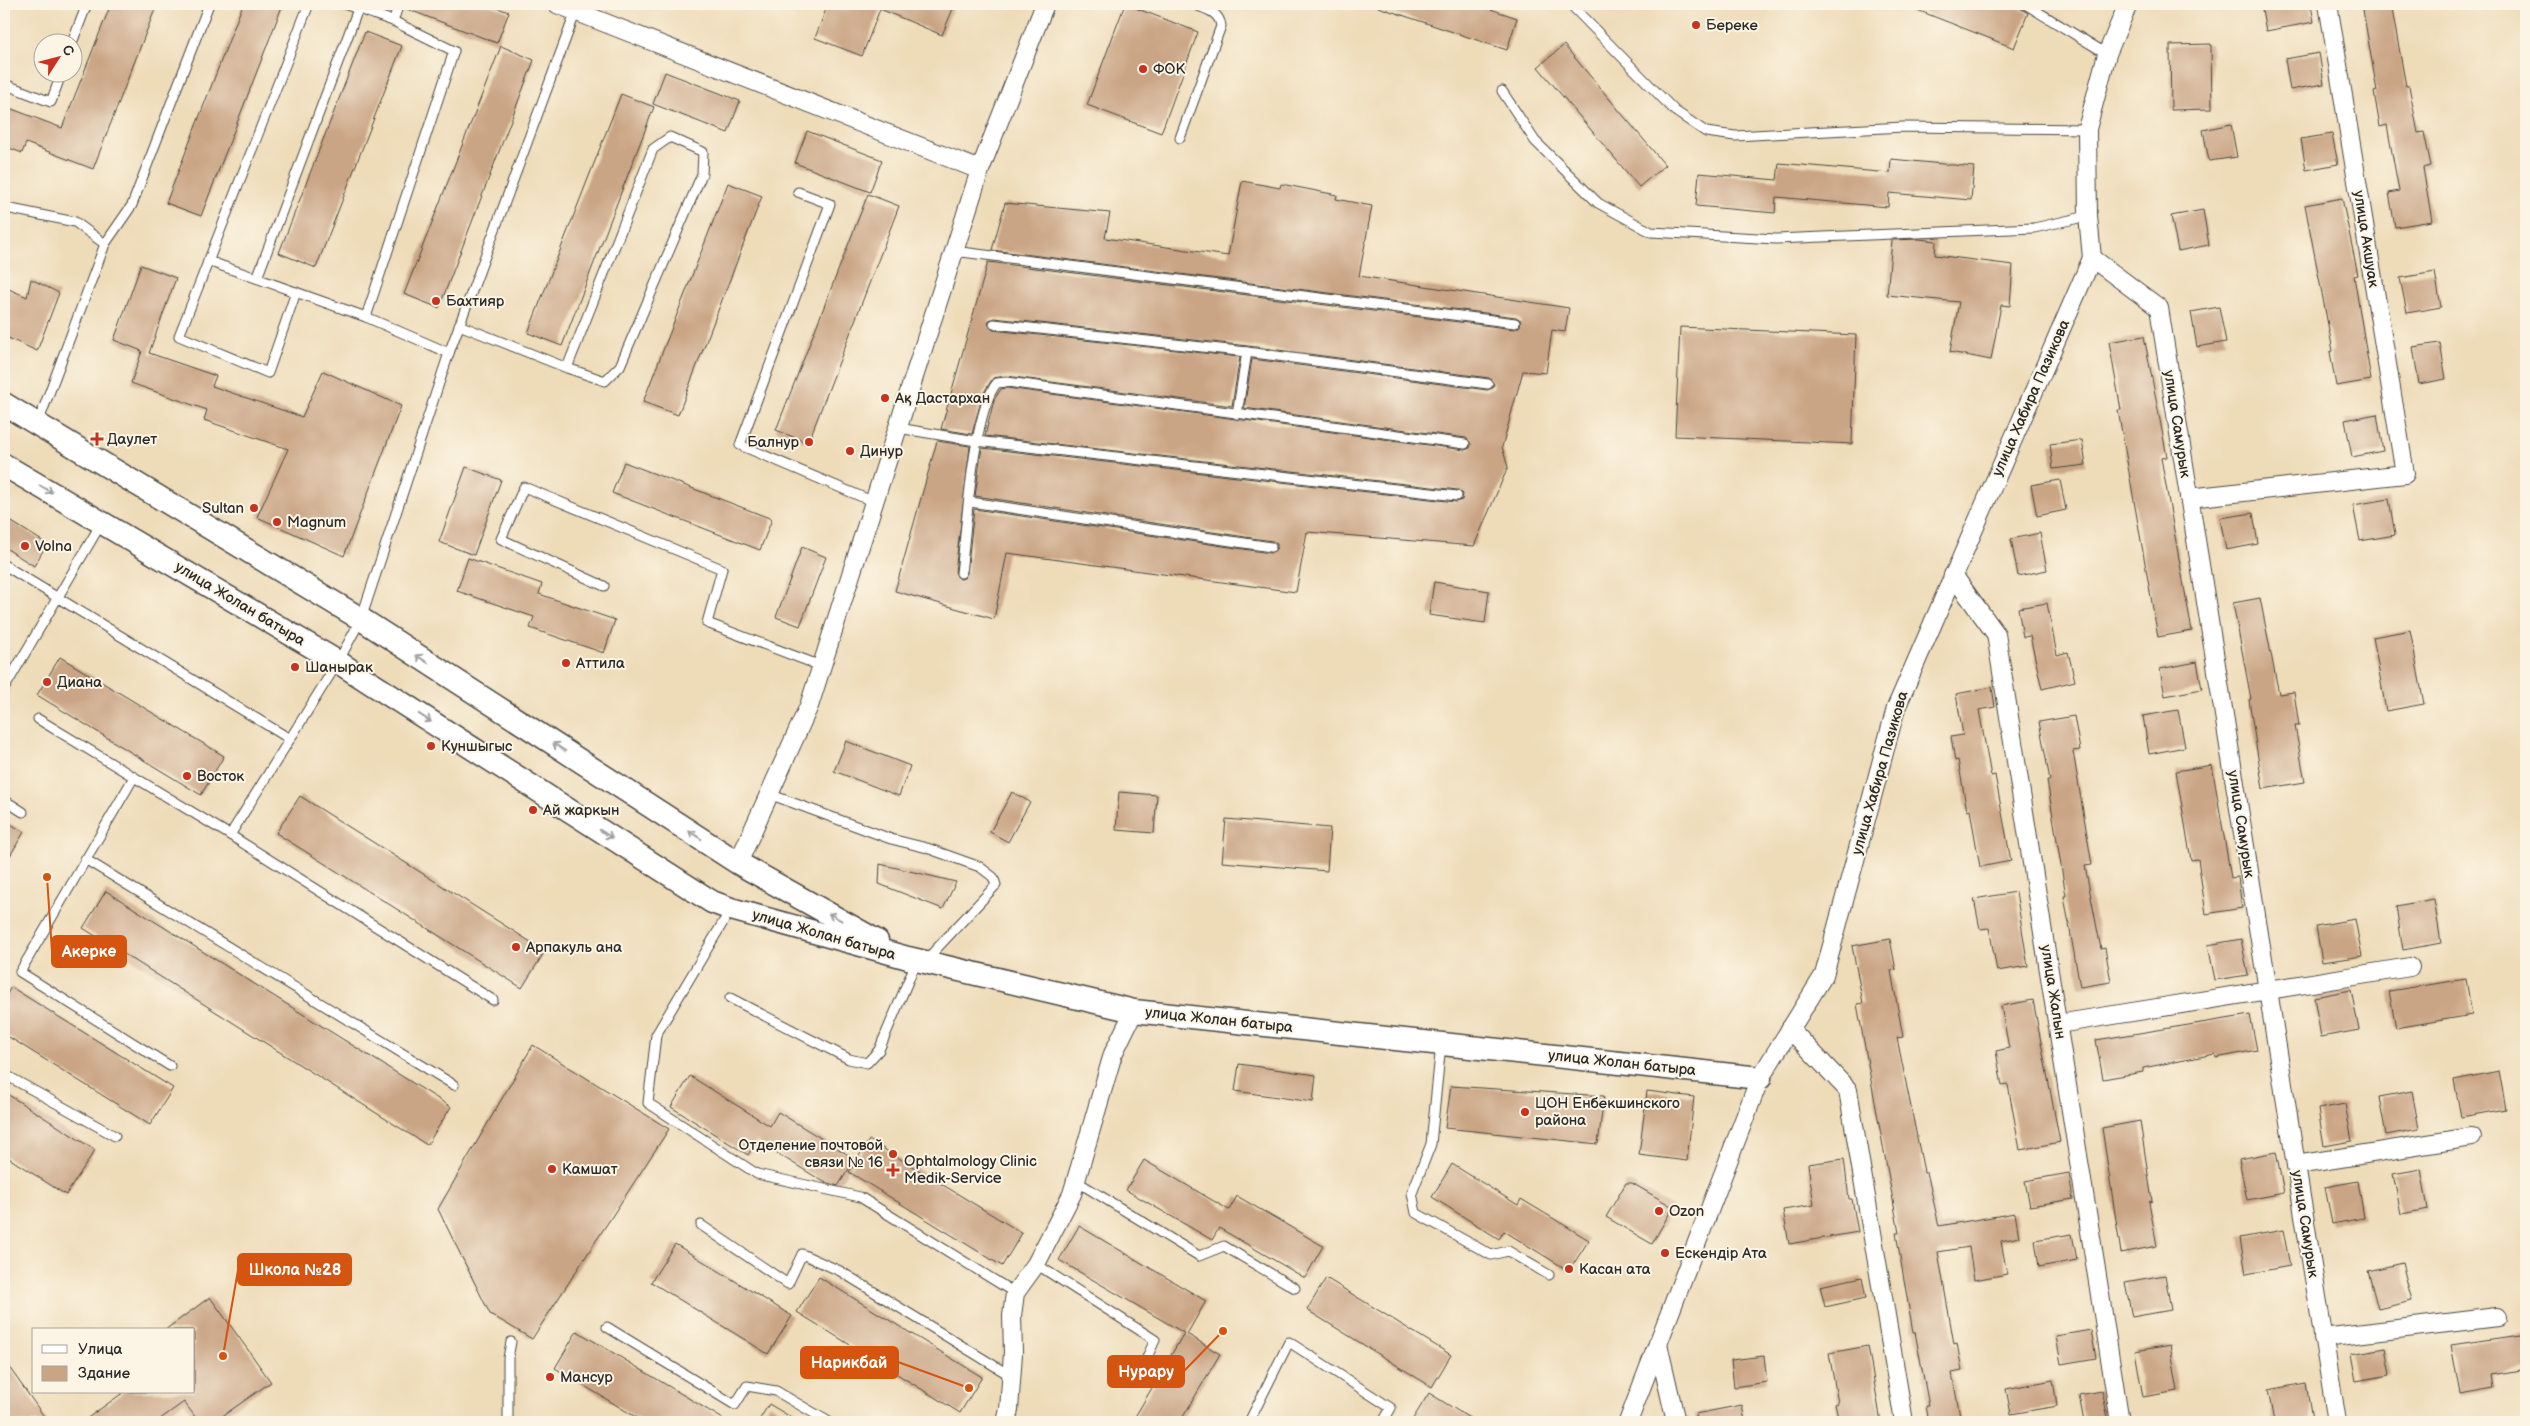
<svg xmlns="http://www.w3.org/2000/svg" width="2530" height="1426" viewBox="0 0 2530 1426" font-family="'Balsamiq Sans',sans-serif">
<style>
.building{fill:#caa585}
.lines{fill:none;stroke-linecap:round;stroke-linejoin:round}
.service-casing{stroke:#484640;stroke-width:11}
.minor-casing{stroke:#484640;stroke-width:20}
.tertiary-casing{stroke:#484640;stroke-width:25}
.service{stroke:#fff;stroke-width:9}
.minor{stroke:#fff;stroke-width:18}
.tertiary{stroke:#fff;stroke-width:22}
.oneway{stroke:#a0a0a0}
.poi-dot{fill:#c8321e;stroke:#fcf5e5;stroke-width:2}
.labels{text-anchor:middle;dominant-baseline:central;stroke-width:4;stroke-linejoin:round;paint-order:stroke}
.poi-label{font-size:15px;fill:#2b2b2b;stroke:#fcf5e5;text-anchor:start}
.street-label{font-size:15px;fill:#2b2b2b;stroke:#fcf5e5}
.leader{fill:none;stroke:#d5540f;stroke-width:2}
.callout-dot{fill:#d5540f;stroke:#fcf5e5;stroke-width:2}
.callout{fill:#d5540f;stroke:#d5540f;stroke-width:2}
.callout-label{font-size:16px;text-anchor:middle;font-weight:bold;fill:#fff}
</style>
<rect width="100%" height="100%" fill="#fcf5e5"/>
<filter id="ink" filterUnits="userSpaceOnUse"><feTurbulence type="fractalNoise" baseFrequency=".02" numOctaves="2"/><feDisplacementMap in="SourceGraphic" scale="10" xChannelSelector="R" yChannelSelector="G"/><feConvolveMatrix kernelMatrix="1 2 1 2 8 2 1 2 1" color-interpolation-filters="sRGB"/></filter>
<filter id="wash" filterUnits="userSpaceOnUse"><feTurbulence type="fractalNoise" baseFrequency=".0096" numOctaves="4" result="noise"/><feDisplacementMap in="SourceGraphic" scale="20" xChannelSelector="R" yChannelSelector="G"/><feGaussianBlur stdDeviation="1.12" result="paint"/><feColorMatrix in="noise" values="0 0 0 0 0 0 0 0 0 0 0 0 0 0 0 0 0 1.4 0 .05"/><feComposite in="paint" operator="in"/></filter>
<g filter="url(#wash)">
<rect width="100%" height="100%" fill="#eedcb9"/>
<g id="blocks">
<g class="building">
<polygon points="111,4 157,4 93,169 26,143 22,153 4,146 4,106 62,128"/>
<polygon points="243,4 283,4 201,216 166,203"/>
<polygon points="405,4 486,4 509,12 497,43 404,8"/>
<polygon points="828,4 955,4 942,35 880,9 862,56 815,38"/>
<polygon points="1125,4 1198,32 1161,133 1087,105"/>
<polygon points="1378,4 1476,4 1517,18 1507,50 1378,7"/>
<polygon points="1902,4 2019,4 2021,9 2028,13 2014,48"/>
<polygon points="2261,4 2311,4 2314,22 2266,31"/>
<polygon points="2362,4 2391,4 2406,86 2409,86 2418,133 2424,132 2431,166 2423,168 2432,221 2395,227 2389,193 2399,191 2387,125 2380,127 2374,92 2377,91"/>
<polygon points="365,32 402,46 316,268 279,253"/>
<polygon points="2211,44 2212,109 2171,110 2170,45"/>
<polygon points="1564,45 1665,165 1639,187 1538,67"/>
<polygon points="501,46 534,60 439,308 404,294"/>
<polygon points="2319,53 2324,84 2290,90 2285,59"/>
<polygon points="665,72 740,101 728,133 653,104"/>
<polygon points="621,94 654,107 562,346 528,333"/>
<polygon points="2231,124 2237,157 2209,161 2203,130"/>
<polygon points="807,131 882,160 870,192 795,163"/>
<polygon points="2332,134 2338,164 2306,170 2301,139"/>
<polygon points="1891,159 1974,167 1971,200 1889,193 1888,207 1776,197 1775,213 1696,206 1699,173 1777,180 1779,163 1890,173"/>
<polygon points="1242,181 1280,188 1281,184 1337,195 1336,199 1372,206 1359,276 1569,308 1565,332 1552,330 1546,373 1523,371 1502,447 1508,467 1474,546 1307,532 1296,592 1007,553 994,619 895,591 937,441 970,446 955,572 960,579 964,578 967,574 974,509 1270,553 1277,548 1277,544 1272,541 975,496 982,448 1456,502 1462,500 1463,494 1458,490 985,436 994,400 1001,389 1007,388 1465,450 1470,448 1471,444 1466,438 1244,408 1252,359 1487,390 1493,388 1494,384 1489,378 1248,346 994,318 989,320 988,324 993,330 1240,357 1232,406 1006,376 993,378 983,394 972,434 941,429 988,262 1514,329 1520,326 1521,320 1516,317 992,250 1005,203 1110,213 1105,238 1228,256"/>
<polygon points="728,183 762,196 678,415 643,402"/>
<polygon points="868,194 899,206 808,443 776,430"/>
<polygon points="2342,198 2358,275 2354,276 2371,380 2336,386 2330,352 2333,351 2305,205"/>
<polygon points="2203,210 2209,245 2178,251 2171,216"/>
<polygon points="1919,239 1936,241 1935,255 2013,265 2010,306 2001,305 1991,360 1950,352 1959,302 1887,295 1892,240"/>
<polygon points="141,265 176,278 149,353 216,376 212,386 302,417 323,371 401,406 344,556 257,517 288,449 204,420 207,410 131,383 142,351 114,340"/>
<polygon points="2435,272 2441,307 2407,313 2400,278"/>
<polygon points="31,279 59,293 37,351 4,336 4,287 27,297"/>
<polygon points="2219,307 2226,342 2197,347 2191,312"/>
<polygon points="1680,327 1856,335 1852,444 1675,436"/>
<polygon points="2144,336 2167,457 2161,458 2192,631 2158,637 2118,410 2121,410 2109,342"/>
<polygon points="2440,343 2446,379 2419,384 2413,347"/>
<polygon points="2377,414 2383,451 2352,457 2345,420"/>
<polygon points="2082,440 2086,465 2053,469 2050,444"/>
<polygon points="624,462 772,519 760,550 612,493"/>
<polygon points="466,467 501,480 474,555 439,542"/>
<polygon points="2060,480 2066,510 2037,516 2031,485"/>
<polygon points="2389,499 2395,535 2360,541 2353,505"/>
<polygon points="2253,513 2258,544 2226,550 2220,518"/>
<polygon points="4,517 47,544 34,566 4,547"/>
<polygon points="2040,533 2047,570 2018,576 2011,539"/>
<polygon points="802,547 826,557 800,626 776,617"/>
<polygon points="468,558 542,584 539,594 615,620 604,653 530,628 534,617 457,591"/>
<polygon points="1434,582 1489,591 1485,623 1429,615"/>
<polygon points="2260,598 2279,694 2294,692 2299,726 2295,726 2305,782 2263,789 2249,700 2251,699 2233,603"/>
<polygon points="2047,603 2057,655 2068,652 2075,681 2042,689 2030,636 2023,637 2018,608"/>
<polygon points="2410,630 2424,704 2386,711 2373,637"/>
<polygon points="60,657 224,756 201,795 37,695"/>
<polygon points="2197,662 2202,689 2165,696 2160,669"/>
<polygon points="1992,687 1995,707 1979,710 1991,776 1995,775 2011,861 1980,867 1970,810 1967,811 1958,760 1955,761 1951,737 1963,735 1956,694"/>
<polygon points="2178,710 2185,747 2149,754 2143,716"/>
<polygon points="2074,716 2080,750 2073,751 2092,865 2085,866 2101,949 2105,948 2111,982 2080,987 2064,896 2066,896 2047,780 2050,780 2039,722"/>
<polygon points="846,741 910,766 899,796 834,771"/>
<polygon points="2212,765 2231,878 2238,877 2242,908 2206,914 2198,859 2191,860 2176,771"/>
<polygon points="1012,792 1030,802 1008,842 990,832"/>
<polygon points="1119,792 1157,795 1154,833 1116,830"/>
<polygon points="300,796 545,951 522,988 276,833"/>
<polygon points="1226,819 1330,828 1327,871 1222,862"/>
<polygon points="4,820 24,832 4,866"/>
<polygon points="880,864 956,882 943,909 879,884"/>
<polygon points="106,891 451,1107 427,1145 83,928"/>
<polygon points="2016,892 2028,966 1997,971 1989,928 1980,929 1974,899"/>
<polygon points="2434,899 2441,943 2403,950 2396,906"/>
<polygon points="2355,919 2362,956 2322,962 2316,926"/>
<polygon points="1890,939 1896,970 1891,971 1903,1037 1897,1038 1924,1172 1927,1172 1939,1226 2015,1213 2019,1237 2001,1241 2007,1274 1974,1280 1969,1247 1938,1252 1954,1344 1957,1343 1962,1371 1952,1373 1961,1422 1929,1422 1926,1406 1929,1406 1915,1332 1913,1332 1896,1233 1899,1233 1857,1004 1863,1003 1852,946"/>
<polygon points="2241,939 2248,975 2215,980 2208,945"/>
<polygon points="2466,979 2472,1015 2396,1028 2389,991"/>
<polygon points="11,987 173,1088 150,1125 4,1034 4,999"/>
<polygon points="2351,990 2359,1030 2321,1037 2314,997"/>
<polygon points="2033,1000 2060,1142 2020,1150 2008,1085 2002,1086 1996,1051 2009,1048 2001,1006"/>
<polygon points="2250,1015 2257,1050 2216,1058 2215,1054 2143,1068 2143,1072 2103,1079 2096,1040"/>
<polygon points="533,1045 669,1129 532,1339 490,1314 438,1209"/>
<polygon points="1239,1064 1316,1075 1313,1102 1235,1091"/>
<polygon points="2499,1071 2506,1109 2461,1117 2454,1080"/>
<polygon points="690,1076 770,1126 778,1112 855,1159 838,1186 824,1182 757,1141 748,1155 671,1107"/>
<polygon points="1451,1086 1604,1096 1598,1144 1445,1128"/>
<polygon points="1647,1091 1694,1097 1687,1161 1639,1155"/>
<polygon points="2412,1091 2419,1129 2386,1135 2379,1097"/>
<polygon points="4,1092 95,1150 66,1195 4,1155"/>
<polygon points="2345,1104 2352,1141 2324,1146 2318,1109"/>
<polygon points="2140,1121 2152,1201 2149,1202 2157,1246 2121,1253 2102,1128"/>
<polygon points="869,1140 1022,1233 1002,1266 849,1172"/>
<polygon points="2276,1152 2284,1193 2247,1200 2239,1159"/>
<polygon points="1844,1159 1849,1199 1852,1199 1858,1232 1789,1244 1783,1210 1814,1205 1808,1164"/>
<polygon points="1144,1160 1229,1210 1237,1196 1323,1246 1305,1278 1219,1228 1212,1240 1126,1190"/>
<polygon points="1452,1164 1518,1205 1521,1199 1589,1240 1569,1271 1504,1231 1499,1239 1432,1197"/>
<polygon points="2421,1169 2428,1209 2401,1214 2393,1174"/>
<polygon points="2069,1173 2073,1199 2030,1206 2025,1181"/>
<polygon points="2358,1181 2364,1218 2332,1224 2325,1187"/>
<polygon points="1626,1183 1632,1183 1673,1207 1652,1244 1606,1217"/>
<polygon points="1079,1226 1206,1301 1187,1334 1220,1354 1180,1422 1132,1422 1184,1333 1059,1260"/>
<polygon points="2283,1230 2290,1266 2246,1274 2240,1238"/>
<polygon points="2072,1234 2077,1260 2039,1267 2035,1240"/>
<polygon points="675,1244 792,1316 768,1354 651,1282"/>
<polygon points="2402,1263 2412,1301 2378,1309 2368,1271"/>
<polygon points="2165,1275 2171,1310 2132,1317 2125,1282"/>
<polygon points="819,1277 982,1377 960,1413 797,1312"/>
<polygon points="1862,1277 1866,1298 1825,1307 1820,1286"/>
<polygon points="1326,1278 1451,1355 1432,1387 1307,1310"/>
<polygon points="210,1297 271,1382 214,1422 199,1422 184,1402 156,1422 82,1422 124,1392 194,1392 194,1330 165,1330"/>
<polygon points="2091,1330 2096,1358 2061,1364 2056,1336"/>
<polygon points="577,1331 728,1422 644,1422 555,1368"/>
<polygon points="2526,1334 2526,1369 2492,1375 2494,1388 2460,1394 2451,1345"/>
<polygon points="2170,1345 2178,1391 2143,1397 2135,1351"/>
<polygon points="1868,1346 1881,1422 1839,1422 1835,1404 1838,1403 1829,1353"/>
<polygon points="2385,1348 2390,1375 2356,1381 2351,1354"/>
<polygon points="1764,1356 1767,1382 1734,1387 1731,1360"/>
<polygon points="4,1360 48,1422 4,1422"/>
<polygon points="2053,1380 2057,1406 2011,1414 2006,1389"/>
<polygon points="2306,1383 2312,1419 2274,1422 2268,1390"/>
<polygon points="2102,1391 2108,1418 2084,1422 2079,1395"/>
<polygon points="1429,1393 1476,1422 1411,1422"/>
<polygon points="769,1404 799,1422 758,1422"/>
<polygon points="1742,1405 1745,1422 1696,1422 1695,1414"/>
</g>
</g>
</g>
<g filter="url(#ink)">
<use href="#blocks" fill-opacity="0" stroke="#484640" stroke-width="1"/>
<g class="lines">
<g class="service-casing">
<g id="service">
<polyline points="344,4 393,21 454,51 366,317"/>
<polyline points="1570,4 1675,111 1706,132 1735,136 1903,127 2087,129"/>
<polyline points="2025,4 2107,54"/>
<polyline points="393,21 399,4"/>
<polyline points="72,43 87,4"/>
<polyline points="4,84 51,102 62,72"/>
<polyline points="1502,91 1535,141 1598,203 1651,232 1776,239 2034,228 2088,216"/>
<path d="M1180 138 1221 26C1219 11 1205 9 1193 4"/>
<polyline points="798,192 830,204 740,445 874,502"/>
<polyline points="11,209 75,222 105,244 38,423"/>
<polyline points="105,244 132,205 209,4"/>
<polyline points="954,251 1515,323"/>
<polyline points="208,261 366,317 449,353"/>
<polyline points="257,278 358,9"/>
<polyline points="296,292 268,373 179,336 309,4"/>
<polyline points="994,324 1247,352 1237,414"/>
<polyline points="459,325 567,368 605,381 620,366 702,174 703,152 670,137 653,149 567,368"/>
<polyline points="1247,352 1488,384"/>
<polyline points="898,428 976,441 1457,496"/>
<polyline points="970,502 1271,547"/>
<polyline points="4,565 290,739"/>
<path d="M961 573C966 533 973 409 997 383L1007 382 1465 444"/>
<polyline points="604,586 501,539 524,487 722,569 707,623 821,666"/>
<polyline points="4,689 102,522"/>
<polyline points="38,719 230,835 493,1000"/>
<polyline points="134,777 20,972 170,1066"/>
<polyline points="769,794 891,839 927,848 980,867 993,877 996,885 926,960"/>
<polyline points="4,800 23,812"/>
<polyline points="230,835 338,662 361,619 449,353 576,11"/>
<polyline points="85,859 454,1085"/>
<polyline points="731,909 656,1035 648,1103 757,1174 860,1197 1015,1293"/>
<polyline points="730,998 849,1059 867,1063 879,1050 917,960"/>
<polyline points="1441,1044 1431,1144 1412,1193 1416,1213 1491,1255 1508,1251 1549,1275"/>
<polyline points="4,1074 115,1136"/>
<polyline points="1076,1181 1199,1256 1224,1246 1295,1288"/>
<polyline points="701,1225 788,1284 802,1254 840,1271 1011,1376"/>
<polyline points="1036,1264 1155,1340 1136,1381"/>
<polyline points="607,1327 735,1405 747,1386 776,1391 829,1422"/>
<polyline points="508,1422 508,1358 511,1342"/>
<polyline points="1249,1422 1289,1342 1391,1408 1383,1422"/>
</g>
</g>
<g class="minor-casing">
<g id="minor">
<polyline points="557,4 980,170"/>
<polyline points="2092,258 2159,308 2337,1422"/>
<polyline points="2189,498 2405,474 2328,4"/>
<polyline points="1953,575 1996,634 2120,1422"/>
<polyline points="738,863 809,706 980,170 1045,4"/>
<polyline points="2058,1024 2410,967"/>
<polyline points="1790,1029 1848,1090 1904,1422"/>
<polyline points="2296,1165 2472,1137"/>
<polyline points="2323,1338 2497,1317"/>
<polyline points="1658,1344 1676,1422"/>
<polyline points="1006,1422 1009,1410 1013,1353 1012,1316 1015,1293 1036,1264 1072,1194 1113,1054 1134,1011"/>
<polyline points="1628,1422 1760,1078 1824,975 1896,708 2092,258 2088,216 2087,129 2107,54 2128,4"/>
</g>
</g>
<g class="tertiary-casing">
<g id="tertiary">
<polyline points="4,404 361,619 738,863 877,941"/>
<polyline points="4,465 338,662 712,902 731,909 908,958 1134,1011 1760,1078"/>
</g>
</g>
<use href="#service" class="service"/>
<use href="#minor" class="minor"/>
<use href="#tertiary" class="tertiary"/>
</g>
<defs><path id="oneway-shaft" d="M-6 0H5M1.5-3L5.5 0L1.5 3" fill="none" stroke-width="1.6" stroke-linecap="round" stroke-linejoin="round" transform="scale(1.25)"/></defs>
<g class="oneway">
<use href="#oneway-shaft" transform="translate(46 489) rotate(30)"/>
<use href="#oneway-shaft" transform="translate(422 659) rotate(-147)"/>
<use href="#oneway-shaft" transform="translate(425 718) rotate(33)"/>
<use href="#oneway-shaft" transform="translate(559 747) rotate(-147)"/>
<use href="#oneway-shaft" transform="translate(606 834) rotate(33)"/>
<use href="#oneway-shaft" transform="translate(695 835) rotate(-147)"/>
<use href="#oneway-shaft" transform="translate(835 917) rotate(-151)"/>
</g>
</g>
<g class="poi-dot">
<circle cx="1696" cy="25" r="5"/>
<circle cx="1143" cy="69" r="5"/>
<circle cx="436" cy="301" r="5"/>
<circle cx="885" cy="398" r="5"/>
<path d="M94.5 431.5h5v5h5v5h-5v5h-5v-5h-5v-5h5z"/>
<circle cx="809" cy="442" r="5"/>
<circle cx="850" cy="451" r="5"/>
<circle cx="254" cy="508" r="5"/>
<circle cx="277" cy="522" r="5"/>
<circle cx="25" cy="546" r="5"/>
<circle cx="566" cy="663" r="5"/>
<circle cx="295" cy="667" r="5"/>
<circle cx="47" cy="682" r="5"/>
<circle cx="431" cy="746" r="5"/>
<circle cx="187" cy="776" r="5"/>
<circle cx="533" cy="810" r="5"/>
<circle cx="516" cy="947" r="5"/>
<circle cx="1525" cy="1112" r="5"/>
<circle cx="893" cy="1154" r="5"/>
<circle cx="552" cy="1169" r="5"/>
<path d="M890.5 1162.5h5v5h5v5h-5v5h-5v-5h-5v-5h5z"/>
<circle cx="1659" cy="1211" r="5"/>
<circle cx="1665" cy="1253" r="5"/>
<circle cx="1569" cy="1269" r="5"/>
<circle cx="550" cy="1377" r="5"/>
</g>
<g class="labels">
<g class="poi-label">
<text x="1706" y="25">Береке</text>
<text x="1153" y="69">ФОК</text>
<text x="446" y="301">Бахтияр</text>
<text x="895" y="398">Ақ Дастархан</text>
<text x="107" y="439">Даулет</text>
<text x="799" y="442" text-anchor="end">Балнур</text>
<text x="860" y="451">Динур</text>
<text x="244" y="508" text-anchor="end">Sultan</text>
<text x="287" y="522">Magnum</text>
<text x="35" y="546">Volna</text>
<text x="576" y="663">Аттила</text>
<text x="305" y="667">Шанырак</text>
<text x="57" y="682">Диана</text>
<text x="441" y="746">Куншыгыс</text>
<text x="197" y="776">Восток</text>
<text x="543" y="810">Ай жаркын</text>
<text x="526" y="947">Арпакуль ана</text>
<text x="1535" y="1103">ЦОН Енбекшинского<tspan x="1535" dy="17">района</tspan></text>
<text x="883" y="1145" text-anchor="end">Отделение почтовой<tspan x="883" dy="17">связи № 16</tspan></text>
<text x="904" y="1161">Ophtalmology Clinic<tspan x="904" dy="17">Medik-Service</tspan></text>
<text x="562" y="1169">Камшат</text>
<text x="1669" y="1211">Ozon</text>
<text x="1675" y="1253">Ескендір Ата</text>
<text x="1579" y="1269">Касан ата</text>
<text x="560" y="1377">Мансур</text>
</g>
<g class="street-label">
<text transform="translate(2366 239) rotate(81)">улица Акшуак</text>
<text transform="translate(2031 398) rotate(-66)">улица Хабира Пазикова</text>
<text transform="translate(2177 424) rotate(81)">улица Самурык</text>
<text transform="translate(240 604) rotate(31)">улица Жолан батыра</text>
<text transform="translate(1880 773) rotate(-74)">улица Хабира Пазикова</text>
<text transform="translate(2241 824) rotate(81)">улица Самурык</text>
<text transform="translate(824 935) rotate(16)">улица Жолан батыра</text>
<text transform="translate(2053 992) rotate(81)">улица Жалын</text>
<text transform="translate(1219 1020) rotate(6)">улица Жолан батыра</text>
<text transform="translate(1622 1063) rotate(6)">улица Жолан батыра</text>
<text transform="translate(2305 1224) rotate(81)">улица Самурык</text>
</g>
</g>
<path class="leader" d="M47 877L52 952M223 1356L238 1270M969 1388L898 1362M1223 1331L1184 1371"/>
<g class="callout-dot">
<circle cx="47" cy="877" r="5"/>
<circle cx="223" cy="1356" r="5"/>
<circle cx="969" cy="1388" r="5"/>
<circle cx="1223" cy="1331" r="5"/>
</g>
<g class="callout">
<rect x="52" y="936" width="74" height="31" rx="5"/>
<rect x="238" y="1254" width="113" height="31" rx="5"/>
<rect x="801" y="1347" width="97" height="31" rx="5"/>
<rect x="1108" y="1356" width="76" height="31" rx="5"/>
</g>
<g class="callout-label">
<text x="89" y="957">Акерке</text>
<text x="295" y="1275">Школа №28</text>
<text x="849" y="1368">Нарикбай</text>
<text x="1146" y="1377">Нурару</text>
</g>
<rect width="2530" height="1426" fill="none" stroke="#fcf5e5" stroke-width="20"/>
<rect x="32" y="1328" width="162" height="65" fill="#fcf5e5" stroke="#a8a49b"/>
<rect x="42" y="1345" width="25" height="8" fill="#ffffff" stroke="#a8a49b"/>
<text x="78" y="1354" font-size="15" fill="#2b2b2b">Улица</text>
<rect x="42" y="1366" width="25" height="15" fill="#caa585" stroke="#a8a49b"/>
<text x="78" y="1378" font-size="15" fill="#2b2b2b">Здание</text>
<g transform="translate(58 58) rotate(54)"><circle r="24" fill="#fcf5e5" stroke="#a8a49b"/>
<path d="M0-4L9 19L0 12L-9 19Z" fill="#c8321e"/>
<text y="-8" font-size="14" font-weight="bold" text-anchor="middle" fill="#2b2b2b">С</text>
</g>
</svg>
